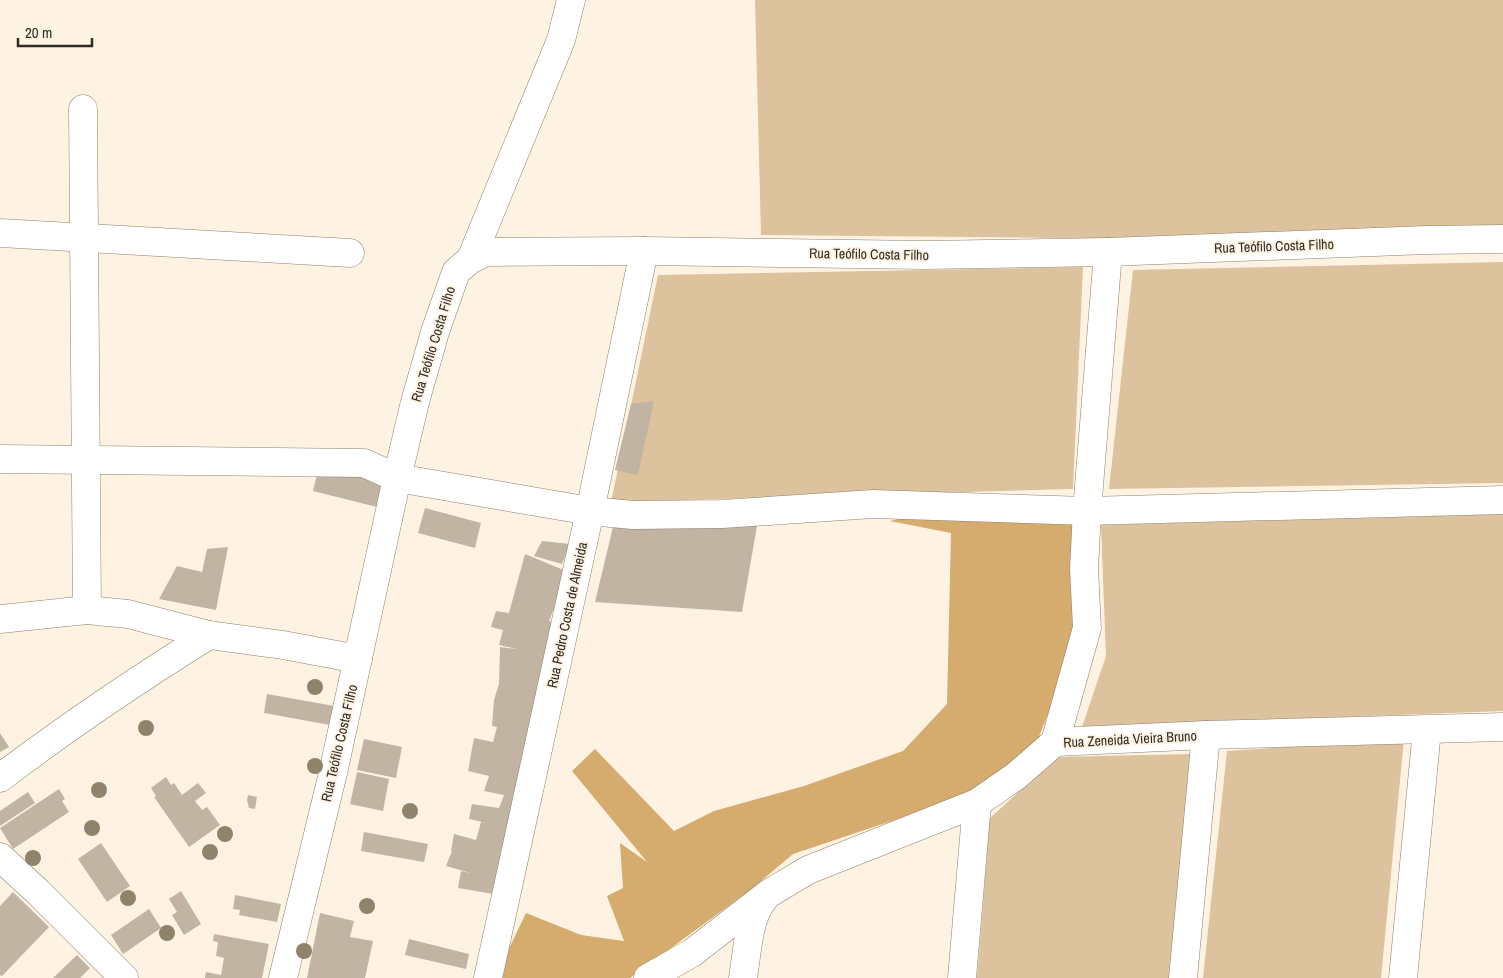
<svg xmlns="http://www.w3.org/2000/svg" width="1503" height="978" viewBox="0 0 1503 978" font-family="'Archivo Narrow',sans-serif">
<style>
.green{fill:#dcc29d}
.forest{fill:#d5ab6e}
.building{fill:#c1b4a2}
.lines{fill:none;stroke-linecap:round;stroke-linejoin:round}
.minor-casing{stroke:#8c806e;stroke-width:29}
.minor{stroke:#fff;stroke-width:28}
.tree{fill:#91826b}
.labels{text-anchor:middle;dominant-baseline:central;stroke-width:4;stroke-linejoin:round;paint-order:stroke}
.street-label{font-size:14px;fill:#302b24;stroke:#fef3e3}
</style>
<rect width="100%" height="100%" fill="#fef3e3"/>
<g class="green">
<polygon points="755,0 1503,0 1503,242 761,235"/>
<polygon points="1503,262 1503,483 1109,489 1133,270"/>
<polygon points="1083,267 1073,489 611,502 658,275"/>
<polygon points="1503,514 1503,711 1082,727 1106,656 1101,525"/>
<polygon points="1404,739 1381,978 1203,978 1227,751"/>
<polygon points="1191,754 1169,978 977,978 990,818 1057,757"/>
</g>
<polygon class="forest" points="929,512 1080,519 1080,633 1033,752 969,795 793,854 753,888 630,978 502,978 503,961 526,913 581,935 624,941 607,896 623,888 620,843 647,862 572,771 595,749 674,831 714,811 804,786 903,751 947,704 951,533 890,521"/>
<g class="building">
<polygon points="654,401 638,475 615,470 631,404"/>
<polygon points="319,467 383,483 377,507 313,491"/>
<polygon points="425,508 481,523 475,548 418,533"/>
<polygon points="757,526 742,612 595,602 613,527"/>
<polygon points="542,541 570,544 562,564 534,556"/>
<polygon points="228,547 216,610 159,599 177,566 202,572 207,549"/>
<polygon points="525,554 566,571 560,593 549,621 553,622 507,850 501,848 499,895 458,888 461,871 471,873 446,866 452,851 451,851 454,834 476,840 481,822 487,823 469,819 472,804 499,808 504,795 484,791 489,776 468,771 474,738 493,742 497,727 492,726 494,700 499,684 500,647 517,649 499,645 503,630 491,627 496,611 509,613"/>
<polygon points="267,694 334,706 330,725 264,713"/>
<polygon points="0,733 9,747 0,752"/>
<polygon points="364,739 402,747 396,778 357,770"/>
<polygon points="357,772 389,779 383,811 350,804"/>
<polygon points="166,777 171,785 174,783 182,795 198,783 206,793 195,801 202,810 207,807 220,825 189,847 154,797 156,796 151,788"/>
<polygon points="59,789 65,799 62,801 69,812 13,849 0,828"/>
<polygon points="28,792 35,803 0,826 0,811"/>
<polygon points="248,795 257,797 255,809 249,808 247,800"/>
<polygon points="364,832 428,844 424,862 361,851"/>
<polygon points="101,843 130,886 107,902 78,859"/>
<polygon points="181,891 201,924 184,935 172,915 177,912 169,899"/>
<polygon points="13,892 49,927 2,976 0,975 0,906"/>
<polygon points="235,895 281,904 277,922 239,915 240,910 233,909"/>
<polygon points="149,909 161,928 123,954 111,935"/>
<polygon points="320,913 354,921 350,937 373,941 365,978 307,978"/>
<polygon points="214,934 269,944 262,978 205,978 206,972 221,975 224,958 216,956 218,942 213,941"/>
<polygon points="409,939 469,954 466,969 405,955"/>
<polygon points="77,955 90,968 80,978 53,978"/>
</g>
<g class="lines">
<g class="minor-casing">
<g id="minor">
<polyline points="83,109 87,610"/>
<polyline points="0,233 350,253"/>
<polyline points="1503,239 1427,240 1108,252 926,255 644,251 486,252 471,259 456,272 435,332 415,402 397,478 590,511 633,515 722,514 873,504 1087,511 1503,500"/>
<polyline points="471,259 561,40 571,0"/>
<polyline points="0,459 364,463 397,478 333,773 283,978"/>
<polyline points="0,619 87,610 128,614 209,635 283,645 358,659"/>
<polyline points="1055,742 1087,628 1084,569 1087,511 1108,252"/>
<path d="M0 778C67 727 137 680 209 635"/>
<polyline points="0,857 38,892 124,978"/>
<polyline points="488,978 590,511 644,251"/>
<polyline points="648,978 692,953 768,894 808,870 977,803 1016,776 1055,742 1206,735 1503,727"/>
<path d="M743 978C747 955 748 917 764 899"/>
<polyline points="962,978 977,803"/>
<polyline points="1183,978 1206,735"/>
<polyline points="1403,978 1427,730"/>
</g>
</g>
<use href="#minor" class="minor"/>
</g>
<g class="tree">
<circle cx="315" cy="687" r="8"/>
<circle cx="146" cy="728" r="8"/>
<circle cx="315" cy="766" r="8"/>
<circle cx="99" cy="790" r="8"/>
<circle cx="410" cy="811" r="8"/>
<circle cx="92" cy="828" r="8"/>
<circle cx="225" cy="834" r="8"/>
<circle cx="210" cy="852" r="8"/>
<circle cx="33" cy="858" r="8"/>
<circle cx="128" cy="898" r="8"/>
<circle cx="367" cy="906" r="8"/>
<circle cx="167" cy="933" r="8"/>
<circle cx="304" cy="951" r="8"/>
</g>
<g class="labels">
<g class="street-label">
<text transform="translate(1274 246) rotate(-2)">Rua Teófilo Costa Filho</text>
<text transform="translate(869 254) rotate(1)">Rua Teófilo Costa Filho</text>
<text transform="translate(433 344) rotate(-73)">Rua Teófilo Costa Filho</text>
<text transform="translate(567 615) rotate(-78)">Rua Pedro Costa de Almeida</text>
<text transform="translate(1130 739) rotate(-3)">Rua Zeneida Vieira Bruno</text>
<text transform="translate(339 743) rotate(-77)">Rua Teófilo Costa Filho</text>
</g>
</g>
<path d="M18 38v8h74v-8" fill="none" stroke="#302b24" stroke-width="2.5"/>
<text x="25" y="38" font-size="15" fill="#302b24" stroke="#fef3e3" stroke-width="4" paint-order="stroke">20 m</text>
</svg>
